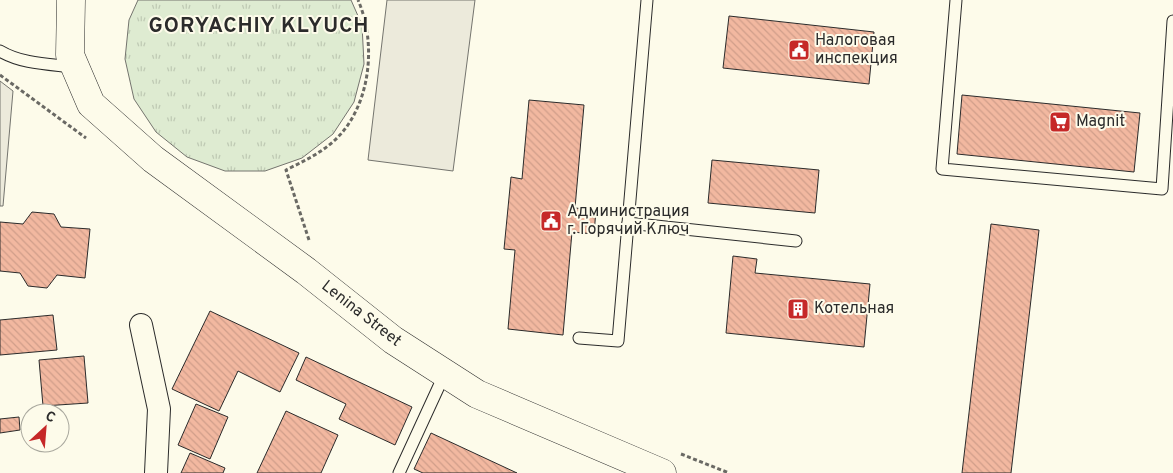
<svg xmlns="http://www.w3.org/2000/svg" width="1173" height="473" viewBox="0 0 1173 473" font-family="Overpass,sans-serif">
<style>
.grass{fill:url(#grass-tufts);stroke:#74746e}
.parking{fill:#eceadb;stroke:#74746e}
.building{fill:url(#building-back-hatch);stroke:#2b2b2b}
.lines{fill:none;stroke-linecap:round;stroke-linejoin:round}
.lane-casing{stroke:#2b2b2b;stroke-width:13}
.street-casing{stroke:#2b2b2b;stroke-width:24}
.secondary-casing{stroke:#2b2b2b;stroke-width:29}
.path{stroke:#6a6964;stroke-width:3;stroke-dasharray:4 2.5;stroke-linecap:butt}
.lane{stroke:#fdfbea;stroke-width:11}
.street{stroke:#fdfbea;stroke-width:22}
.secondary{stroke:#fdfbea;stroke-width:28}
.labels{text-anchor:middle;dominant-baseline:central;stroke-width:4;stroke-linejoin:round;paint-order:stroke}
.poi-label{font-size:16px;fill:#2b2b2b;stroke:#fdfbea;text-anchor:start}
.street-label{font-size:16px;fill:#2b2b2b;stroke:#fdfbea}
.district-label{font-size:21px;font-weight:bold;letter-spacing:1px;fill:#2b2b2b;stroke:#fdfbea}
</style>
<defs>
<pattern id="grass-tufts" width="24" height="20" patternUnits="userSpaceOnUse" patternTransform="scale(1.25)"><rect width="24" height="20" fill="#deebd1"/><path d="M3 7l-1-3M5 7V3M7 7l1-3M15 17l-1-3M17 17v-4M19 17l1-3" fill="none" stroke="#bfcab4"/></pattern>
<pattern id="building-back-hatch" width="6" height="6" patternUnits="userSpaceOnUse" patternTransform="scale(1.25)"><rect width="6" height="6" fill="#f2b8a0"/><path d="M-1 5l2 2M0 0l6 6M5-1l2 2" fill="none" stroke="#d09e8a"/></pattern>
</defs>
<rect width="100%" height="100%" fill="#fdfbea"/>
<polygon class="grass" points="138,0 351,0 362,25 364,64 354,102 333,134 302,158 265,171 225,171 187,157 156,132 134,99 125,59 129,20"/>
<g class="parking">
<polygon points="387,0 475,0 453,171 368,160"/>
<polygon points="0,81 13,91 3,206 0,206"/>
</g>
<g class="building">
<polygon points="729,16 874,32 869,84 723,68"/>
<polygon points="962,95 1140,113 1134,172 957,154"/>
<polygon points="529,100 584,105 575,208 596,210 594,234 572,232 563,335 508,329 515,250 504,249 511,177 522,179"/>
<polygon points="712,160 819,170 815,213 708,203"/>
<polygon points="32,212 54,214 61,227 90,229 85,278 57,275 47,288 28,286 20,273 0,271 0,222 23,224"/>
<polygon points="991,224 1039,230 1011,473 962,473"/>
<polygon points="733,256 757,259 755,273 870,284 864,347 726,333"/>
<polygon points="210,311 299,353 280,392 238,371 219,411 172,389"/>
<polygon points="53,315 57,350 0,355 0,320"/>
<polygon points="84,356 88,403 43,406 39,360"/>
<polygon points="306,357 412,407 395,445 339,419 346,404 296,380"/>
<polygon points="196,404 228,417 210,459 178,445"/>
<polygon points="286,411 338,435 321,473 257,473"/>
<polygon points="19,417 20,430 0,433 0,419"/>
<polygon points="431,433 517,473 423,473 414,469"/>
<polygon points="190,453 225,468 223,473 181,473"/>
</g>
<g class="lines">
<g class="lane-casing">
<g id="lane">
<polyline points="956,0 942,169 1162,189 1173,21"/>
<path d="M0 51C22 64 48 64 73 67"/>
<polyline points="628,223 796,241"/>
<polyline points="579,338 618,341 647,0"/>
<polyline points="399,473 445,373"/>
</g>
</g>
<g class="street-casing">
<polyline id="street" points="141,325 159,409 156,473"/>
</g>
<g class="secondary-casing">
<polyline id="secondary" points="71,0 70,55 91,104 153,159 306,271 393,340 477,394 662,473"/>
</g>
<g class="path">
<polyline points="0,75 86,138"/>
<path d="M309 240 286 170C304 161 321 153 335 140 371 106 377 43 358 0"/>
<polyline points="681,454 729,473"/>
</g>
<use href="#lane" class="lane"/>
<use href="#street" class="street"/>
<use href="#secondary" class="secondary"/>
</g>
<defs>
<g id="civic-square" transform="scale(1.125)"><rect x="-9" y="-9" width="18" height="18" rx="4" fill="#c62828" stroke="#fdfbea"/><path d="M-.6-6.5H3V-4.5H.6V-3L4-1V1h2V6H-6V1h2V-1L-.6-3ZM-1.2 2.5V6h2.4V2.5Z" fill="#fff"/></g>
<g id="supermarket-square" transform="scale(1.125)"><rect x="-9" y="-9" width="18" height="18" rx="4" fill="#c62828" stroke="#fdfbea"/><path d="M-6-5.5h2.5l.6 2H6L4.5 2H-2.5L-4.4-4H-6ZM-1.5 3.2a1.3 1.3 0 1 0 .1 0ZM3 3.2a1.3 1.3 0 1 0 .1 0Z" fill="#fff"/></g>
<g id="building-square" transform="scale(1.125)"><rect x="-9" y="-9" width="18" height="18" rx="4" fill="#c62828" stroke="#fdfbea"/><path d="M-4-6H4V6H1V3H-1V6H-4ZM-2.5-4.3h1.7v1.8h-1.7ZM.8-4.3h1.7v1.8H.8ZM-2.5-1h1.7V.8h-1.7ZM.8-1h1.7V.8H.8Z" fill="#fff"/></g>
</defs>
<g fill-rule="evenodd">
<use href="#civic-square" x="799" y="50"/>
<use href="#supermarket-square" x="1060" y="122"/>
<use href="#civic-square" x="551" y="221"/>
<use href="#building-square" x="798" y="309"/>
</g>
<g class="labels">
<g class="poi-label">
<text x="815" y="41">Налоговая<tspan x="815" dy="18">инспекция</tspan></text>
<text x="1076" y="122">Magnit</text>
<text x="567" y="212">Администрация<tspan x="567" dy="18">г. Горячий Ключ</tspan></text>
<text x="814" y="309">Котельная</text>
</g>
<g class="street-label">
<text transform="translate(361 314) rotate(38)">Lenina Street</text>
</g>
<g class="district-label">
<text x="259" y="26">GORYACHIY KLYUCH</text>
</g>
</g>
<g transform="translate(45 428) rotate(26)"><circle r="24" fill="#fdfbea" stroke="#a9a89e"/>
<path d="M0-4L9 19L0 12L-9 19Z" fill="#c62828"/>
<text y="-8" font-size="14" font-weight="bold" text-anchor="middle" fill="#2b2b2b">С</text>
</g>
</svg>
